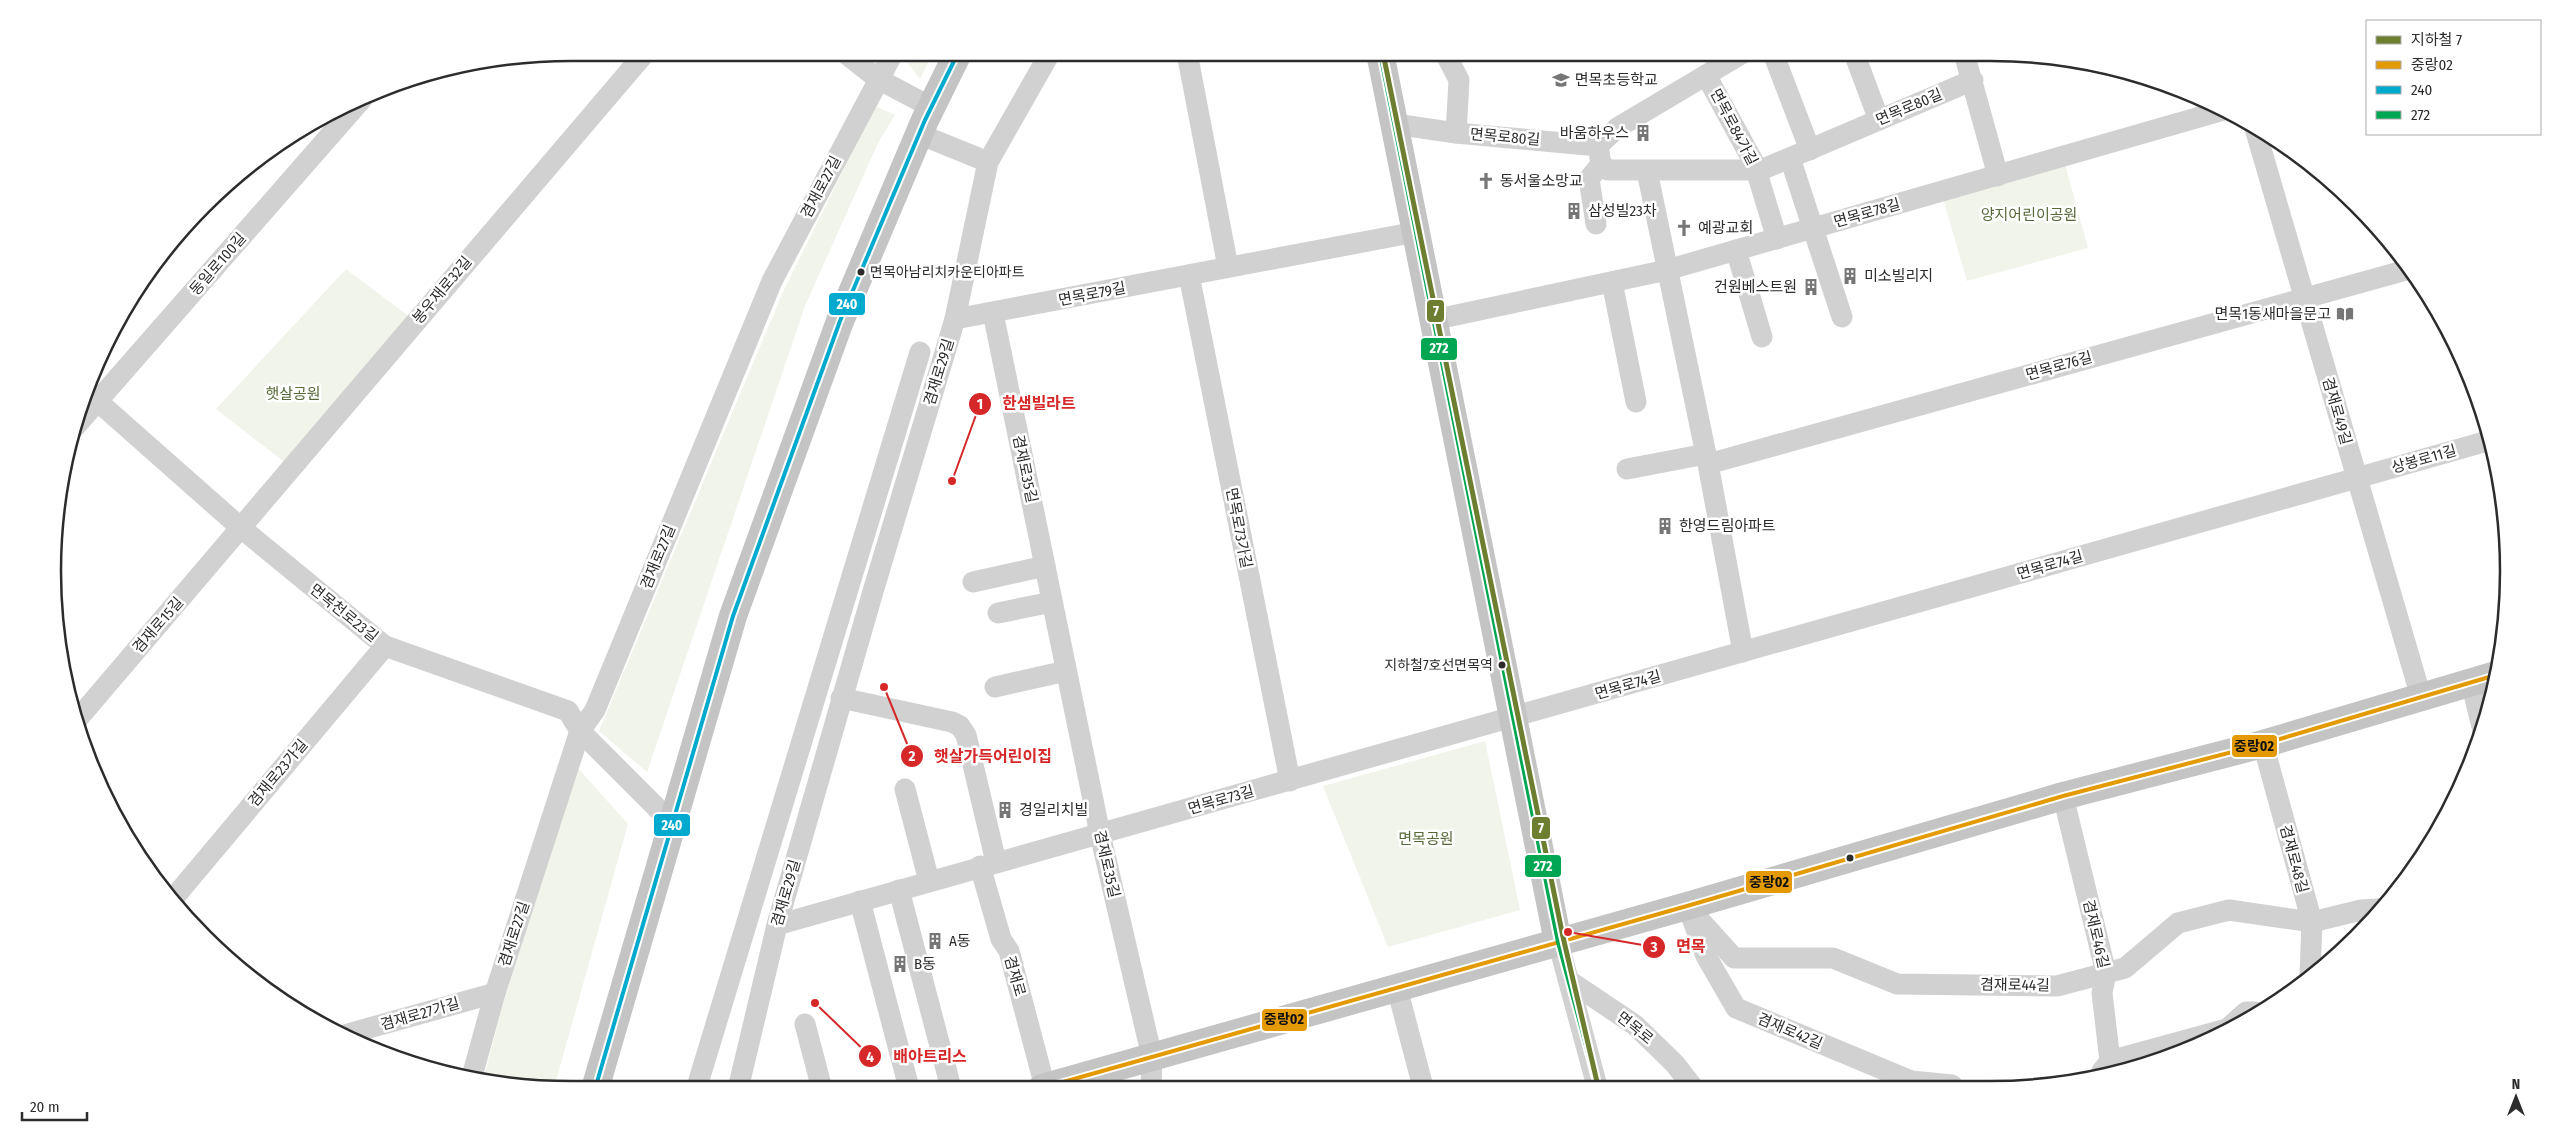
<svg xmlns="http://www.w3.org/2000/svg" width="2561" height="1142" viewBox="0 0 2561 1142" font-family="'Fira Sans Condensed','Noto Sans KR',sans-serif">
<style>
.green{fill:#f1f4ea}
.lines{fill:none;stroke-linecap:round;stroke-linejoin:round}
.minor{stroke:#d1d1d1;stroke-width:21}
.major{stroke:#c4c4c4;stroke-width:28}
.bus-1-casing{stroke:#fff;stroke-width:8}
.bus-2-casing{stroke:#fff;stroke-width:8}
.bus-3-casing{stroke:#fff;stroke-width:8}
.bus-1{stroke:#e39a04;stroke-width:4}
.bus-2{stroke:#00a9ce;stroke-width:4}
.bus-3{stroke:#00a651;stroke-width:4}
.metro-1-casing{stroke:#fff;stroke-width:9}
.metro-1{stroke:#6e7e31;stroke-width:5}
.bus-dot{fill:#2c2c2c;stroke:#fff;stroke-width:2}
.labels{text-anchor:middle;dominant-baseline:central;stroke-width:5;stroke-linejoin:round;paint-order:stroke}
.bus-label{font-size:14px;fill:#2c2c2c;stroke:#fff;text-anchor:start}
.poi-label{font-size:15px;fill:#2c2c2c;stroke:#fff;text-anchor:start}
.street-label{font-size:15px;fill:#2c2c2c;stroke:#fff}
.park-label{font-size:15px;fill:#576938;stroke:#fff}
.rim{fill:none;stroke:#2c2c2c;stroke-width:2.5}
.leader{fill:none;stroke:#d62828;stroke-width:2}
.callout-dot{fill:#d62828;stroke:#fff;stroke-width:2}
.mark-label{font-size:15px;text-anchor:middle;font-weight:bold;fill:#fff}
.callout-label{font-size:16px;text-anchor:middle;font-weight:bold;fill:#d62828;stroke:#fff;stroke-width:5;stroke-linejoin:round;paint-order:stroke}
.line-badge{stroke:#fff;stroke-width:2}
.badge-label{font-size:14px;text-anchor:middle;font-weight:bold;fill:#fff}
.pale-badge-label{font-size:14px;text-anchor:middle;font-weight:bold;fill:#111}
</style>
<rect width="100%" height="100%" fill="#fff"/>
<g class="green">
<polygon points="900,53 933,53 920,79"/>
<polygon points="875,106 895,115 878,143 805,306 647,772 599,731 782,294"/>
<polygon points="2063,157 2088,248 1967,281 1941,192"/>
<polygon points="346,269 415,321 291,467 216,409"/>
<polygon points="1485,741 1520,910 1388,947 1323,786"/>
<polygon points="577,767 628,824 554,1088 483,1081 503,1004"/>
</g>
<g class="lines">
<g class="minor">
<polyline points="845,53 878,79 931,107"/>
<polyline points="1187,53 1228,267"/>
<polyline points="1445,53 1459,80 1456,133"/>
<polyline points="1773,53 1810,150"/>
<polyline points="1854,53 1879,120"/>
<polyline points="1964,53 1998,176"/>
<polyline points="1706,75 1754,163 1777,239"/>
<polyline points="1395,124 1456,133 1598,146 1601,164 1608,170 1761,170 1973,80"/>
<polyline points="2254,125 2421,697"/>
<polyline points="919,134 988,162"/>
<polyline points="1598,146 1617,128 1743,53"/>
<polyline points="1790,158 1842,317"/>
<polyline points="1647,171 1708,464 1743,652"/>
<polyline points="1596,224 1589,179 1601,164"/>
<polyline points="1736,250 1762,337"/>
<polyline points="1189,275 1290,781"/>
<polyline points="1612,282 1636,402"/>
<polyline points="993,313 1100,834 1152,1057 1151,1088"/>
<polyline points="955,319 1416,232"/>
<polyline points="1433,320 1667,270 2224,110"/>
<polyline points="86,391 241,528 385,646 568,711 580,731 672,823"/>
<polyline points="73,429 362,99"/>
<polyline points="1708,464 2410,269"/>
<polyline points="1627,469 1706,454"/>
<polyline points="973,582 1045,566"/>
<polyline points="998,613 1052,602"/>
<polyline points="2471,682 2483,731"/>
<polyline points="995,687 1066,671"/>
<polyline points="841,698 952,722 960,726 966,735 996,862"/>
<polyline points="76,721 645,53"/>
<polyline points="2263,744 2312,922 2310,976"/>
<polyline points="905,789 929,881"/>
<polyline points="2063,796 2106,973 2102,993 2110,1061 2105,1074"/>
<polyline points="980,866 1001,939 1009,951 1045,1087"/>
<polyline points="899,890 951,1088"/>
<polyline points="172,900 385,646"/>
<polyline points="860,901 909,1088"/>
<polyline points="1687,906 1734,958 1833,958 1897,984 2057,986 2125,968 2178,923 2229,910 2312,922 2361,910 2378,909"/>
<polyline points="1692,918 1706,956 1736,1008 1911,1081 1952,1085"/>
<polyline points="777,925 2491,440"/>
<polyline points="1558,942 1597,1086"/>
<polyline points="1568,980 1635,1025 1675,1064 1692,1086"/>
<polyline points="1397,988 1423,1087"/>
<polyline points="805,1024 822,1089"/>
<polyline points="344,1035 495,993"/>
<polyline points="2102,1071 2110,1061 2227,1029 2246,1012 2255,1012"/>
<polyline points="471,1080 495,993 580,731 595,710 772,281 893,53"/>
<polyline points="699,1080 920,352"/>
<polyline points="738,1089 777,925 874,588 955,319 988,162 1050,53"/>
</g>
<g class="major">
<polyline points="1380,53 1558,942"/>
<polyline points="1042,1088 1687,906 2063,796 2263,744 2496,675"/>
<polyline points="595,1089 733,616 840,321 925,120 958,53"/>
</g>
<g class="bus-1-casing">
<polyline id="bus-1" points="1042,1088 1687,906 2063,796 2263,744 2496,675"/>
</g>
<g class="bus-2-casing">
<polyline id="bus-2" points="595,1089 733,616 840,321 925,120 958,53"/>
</g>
<g class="bus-3-casing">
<polyline id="bus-3" points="1380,53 1558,942 1597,1086"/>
</g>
<use href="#bus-1" class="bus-1"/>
<use href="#bus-2" class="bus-2"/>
<use href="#bus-3" class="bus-3"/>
<g class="metro-1-casing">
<polyline id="metro-1" points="1383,53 1563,937 1598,1086"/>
</g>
<use href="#metro-1" class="metro-1"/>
</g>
<defs>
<g id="school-bare" transform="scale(1.35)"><path d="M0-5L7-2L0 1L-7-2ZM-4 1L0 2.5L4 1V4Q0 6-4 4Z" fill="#767676" stroke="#fff" stroke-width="2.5" paint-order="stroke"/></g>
<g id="building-bare" transform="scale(1.35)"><path d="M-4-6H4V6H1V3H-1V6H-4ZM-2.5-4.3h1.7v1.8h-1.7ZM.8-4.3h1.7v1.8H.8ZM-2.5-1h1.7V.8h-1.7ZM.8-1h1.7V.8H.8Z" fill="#767676" stroke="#fff" stroke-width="2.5" paint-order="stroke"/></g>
<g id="church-bare" transform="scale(1.35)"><path d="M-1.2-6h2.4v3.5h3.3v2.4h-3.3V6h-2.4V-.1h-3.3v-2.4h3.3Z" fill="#767676" stroke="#fff" stroke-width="2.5" paint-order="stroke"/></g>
<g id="library-bare" transform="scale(1.35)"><path d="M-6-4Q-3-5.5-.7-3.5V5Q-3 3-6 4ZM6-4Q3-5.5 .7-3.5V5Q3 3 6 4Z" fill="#767676" stroke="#fff" stroke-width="2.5" paint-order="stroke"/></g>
</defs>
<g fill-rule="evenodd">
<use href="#school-bare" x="1561" y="80"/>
<use href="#building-bare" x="1643" y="133"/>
<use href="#church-bare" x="1486" y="181"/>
<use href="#building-bare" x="1574" y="211"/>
<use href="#church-bare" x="1684" y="228"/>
<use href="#building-bare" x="1850" y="276"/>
<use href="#building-bare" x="1811" y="287"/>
<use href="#library-bare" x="2345" y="314"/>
<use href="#building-bare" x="1665" y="526"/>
<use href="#building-bare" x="1005" y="810"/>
<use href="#building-bare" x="935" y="941"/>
<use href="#building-bare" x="900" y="964"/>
</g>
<g class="bus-dot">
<circle cx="861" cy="272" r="4.5"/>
<circle cx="1502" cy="665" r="4.5"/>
<circle cx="1850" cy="858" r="4.5"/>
</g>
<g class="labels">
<g class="bus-label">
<text x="870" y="272">면목아남리치카운티아파트</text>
<text x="1493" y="665" text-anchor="end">지하철7호선면목역</text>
</g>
<g class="poi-label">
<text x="1575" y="80">면목초등학교</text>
<text x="1629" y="133" text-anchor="end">바움하우스</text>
<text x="1500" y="181">동서울소망교</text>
<text x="1588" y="211">삼성빌23차</text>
<text x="1698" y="228">예광교회</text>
<text x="1864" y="276">미소빌리지</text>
<text x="1797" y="287" text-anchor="end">건원베스트원</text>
<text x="2331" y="314" text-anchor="end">면목1동새마을문고</text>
<text x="1679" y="526">한영드림아파트</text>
<text x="1019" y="810">경일리치빌</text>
<text x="949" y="941">A동</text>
<text x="914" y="964">B동</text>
</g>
<g class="street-label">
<text transform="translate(1909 107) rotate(-23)">면목로80길</text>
<text transform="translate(1734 127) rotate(62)">면목로84가길</text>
<text transform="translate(1505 137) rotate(5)">면목로80길</text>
<text transform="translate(821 187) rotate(-62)">겸재로27길</text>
<text transform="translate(1867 213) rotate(-16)">면목로78길</text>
<text transform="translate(218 264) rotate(-49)">동일로100길</text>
<text transform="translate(442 290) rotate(-50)">봉우재로32길</text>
<text transform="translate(1092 294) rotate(-11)">면목로79길</text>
<text transform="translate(2059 366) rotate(-16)">면목로76길</text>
<text transform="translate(939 372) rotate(-73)">겸재로29길</text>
<text transform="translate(2337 411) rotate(74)">겸재로49길</text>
<text transform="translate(2424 459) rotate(-16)">상봉로11길</text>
<text transform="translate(1025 469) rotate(78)">겸재로35길</text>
<text transform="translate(1239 528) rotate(79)">면목로73가길</text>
<text transform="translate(658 557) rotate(-68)">겸재로27길</text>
<text transform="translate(2050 565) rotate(-16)">면목로74길</text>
<text transform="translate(344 613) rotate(39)">면목천로23길</text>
<text transform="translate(158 625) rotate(-49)">겸재로15길</text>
<text transform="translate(1628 685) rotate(-16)">면목로74길</text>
<text transform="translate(278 773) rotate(-50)">겸재로23가길</text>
<text transform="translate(1221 800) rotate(-16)">면목로73길</text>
<text transform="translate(2294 859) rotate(75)">겸재로48길</text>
<text transform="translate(1107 864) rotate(77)">겸재로35길</text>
<text transform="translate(786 893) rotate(-74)">겸재로29길</text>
<text transform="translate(514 934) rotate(-72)">겸재로27길</text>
<text transform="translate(2096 934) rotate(77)">겸재로46길</text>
<text transform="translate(1015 976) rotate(74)">겸재로</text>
<text transform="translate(2015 985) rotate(1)">겸재로44길</text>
<text transform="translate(420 1014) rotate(-16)">겸재로27가길</text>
<text transform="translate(1635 1028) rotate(39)">면목로</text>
<text transform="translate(1790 1031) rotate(23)">겸재로42길</text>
</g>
<g class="park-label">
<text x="2029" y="215">양지어린이공원</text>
<text x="293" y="394">햇살공원</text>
<text x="1426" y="839">면목공원</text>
</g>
</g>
<path d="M0 0H2561V1142H0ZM571 61H1990A510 510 0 0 1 2500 571V571A510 510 0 0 1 1990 1081H571A510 510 0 0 1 61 571V571A510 510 0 0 1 571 61Z" fill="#fff" fill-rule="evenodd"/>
<path class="rim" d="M571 61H1990A510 510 0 0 1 2500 571V571A510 510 0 0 1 1990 1081H571A510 510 0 0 1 61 571V571A510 510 0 0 1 571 61Z"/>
<path class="leader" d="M952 481L980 404M884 687L912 756M1568 932L1654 947M815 1003L870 1056"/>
<g class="callout-dot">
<circle cx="952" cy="481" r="5"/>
<circle cx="884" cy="687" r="5"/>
<circle cx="1568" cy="932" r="5"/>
<circle cx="815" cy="1003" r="5"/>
<circle cx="980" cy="404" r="12"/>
<circle cx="912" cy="756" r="12"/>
<circle cx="1654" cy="947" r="12"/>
<circle cx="870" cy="1056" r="12"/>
</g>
<g class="mark-label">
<text x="980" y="409">1</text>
<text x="912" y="761">2</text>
<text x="1654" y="952">3</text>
<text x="870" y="1062">4</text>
</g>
<g class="callout-label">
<text x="1039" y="409">한샘빌라트</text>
<text x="993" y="762">햇살가득어린이집</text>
<text x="1691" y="952">면목</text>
<text x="930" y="1062">배아트리스</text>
</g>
<g class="line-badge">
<rect x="828" y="292" width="38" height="24" rx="5" fill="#00a9ce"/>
<rect x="1426" y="299" width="19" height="24" rx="5" fill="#6e7e31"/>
<rect x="1420" y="337" width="38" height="24" rx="5" fill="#00a651"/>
<rect x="2231" y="734" width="47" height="24" rx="5" fill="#e39a04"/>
<rect x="653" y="813" width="38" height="24" rx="5" fill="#00a9ce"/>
<rect x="1531" y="816" width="20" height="24" rx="5" fill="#6e7e31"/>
<rect x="1524" y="854" width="38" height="24" rx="5" fill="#00a651"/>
<rect x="1745" y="870" width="48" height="24" rx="5" fill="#e39a04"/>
<rect x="1261" y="1008" width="47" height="24" rx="5" fill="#e39a04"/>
</g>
<g class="badge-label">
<text x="847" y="309">240</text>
<text x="1436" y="316">7</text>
<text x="1439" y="353">272</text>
<text x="672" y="830">240</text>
<text x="1541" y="833">7</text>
<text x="1543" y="871">272</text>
</g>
<g class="pale-badge-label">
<text x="2254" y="751">중랑02</text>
<text x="1769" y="887">중랑02</text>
<text x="1284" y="1024">중랑02</text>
</g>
<rect x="2366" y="20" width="175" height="115" fill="#ffffff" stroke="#ababab"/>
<rect x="2376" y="36" width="25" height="8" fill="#6e7e31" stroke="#ababab"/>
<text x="2411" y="45" font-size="15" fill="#2c2c2c">지하철 7</text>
<rect x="2376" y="61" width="25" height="8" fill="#e39a04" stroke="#ababab"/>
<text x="2411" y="70" font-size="15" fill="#2c2c2c">중랑02</text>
<rect x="2376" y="86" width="25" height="8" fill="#00a9ce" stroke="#ababab"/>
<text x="2411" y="95" font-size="15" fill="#2c2c2c">240</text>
<rect x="2376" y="111" width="25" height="8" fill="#00a651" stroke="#ababab"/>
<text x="2411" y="120" font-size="15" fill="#2c2c2c">272</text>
<g transform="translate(2516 1097)" stroke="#ffffff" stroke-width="4" paint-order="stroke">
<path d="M0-4L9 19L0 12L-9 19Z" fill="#2c2c2c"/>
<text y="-8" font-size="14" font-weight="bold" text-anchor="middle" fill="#2c2c2c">N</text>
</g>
<path d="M22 1112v8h65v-8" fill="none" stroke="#2c2c2c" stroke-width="2.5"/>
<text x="30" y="1112" font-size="15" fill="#2c2c2c" stroke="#ffffff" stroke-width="4" paint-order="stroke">20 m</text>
</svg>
